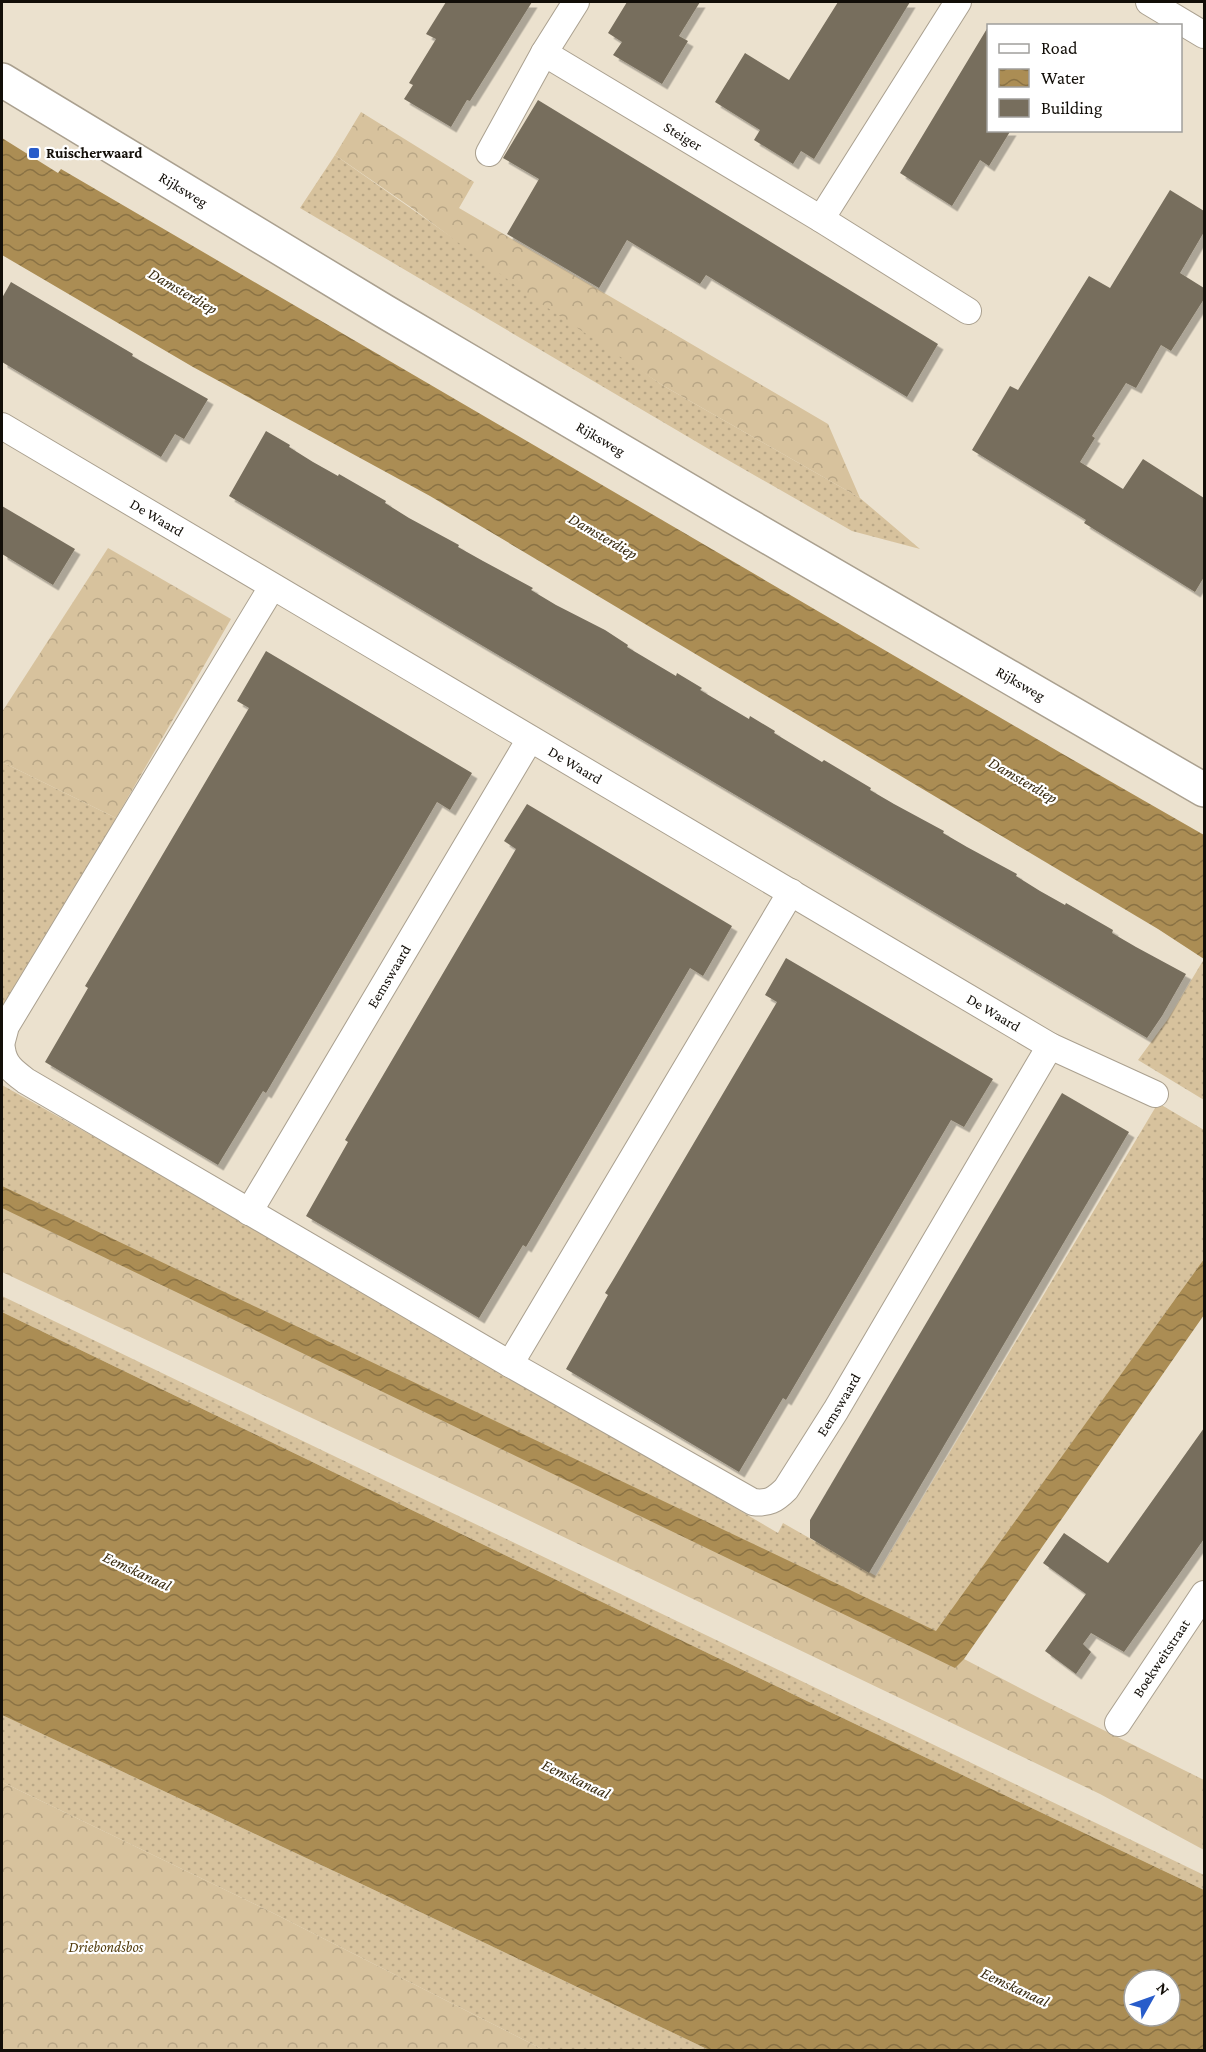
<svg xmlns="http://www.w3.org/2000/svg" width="1206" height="2052" viewBox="0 0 1206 2052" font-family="'Crimson Pro',serif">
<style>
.grass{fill:url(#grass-dots)}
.forest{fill:url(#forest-crowns)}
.water{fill:url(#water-waves);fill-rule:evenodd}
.building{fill:#776e5d;filter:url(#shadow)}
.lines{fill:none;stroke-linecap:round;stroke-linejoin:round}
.street-casing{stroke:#aaa08f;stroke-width:28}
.primary-casing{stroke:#aaa08f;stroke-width:36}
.street{stroke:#fff;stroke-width:26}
.primary{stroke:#fff;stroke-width:33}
.poi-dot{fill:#285cca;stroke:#fff;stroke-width:2}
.labels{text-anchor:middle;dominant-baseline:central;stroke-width:4.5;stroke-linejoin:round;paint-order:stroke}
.street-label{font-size:15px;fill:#120e08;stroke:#fff}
.poi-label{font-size:15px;font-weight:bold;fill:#120e08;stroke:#fff;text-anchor:start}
.park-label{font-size:15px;font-style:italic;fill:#533d0e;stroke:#fff}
.water-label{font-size:16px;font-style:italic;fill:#382a0f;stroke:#fff}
</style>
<defs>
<pattern id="grass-dots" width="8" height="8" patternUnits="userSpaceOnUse" patternTransform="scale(1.5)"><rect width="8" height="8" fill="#d7c29d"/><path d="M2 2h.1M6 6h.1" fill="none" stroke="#b8a686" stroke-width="1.8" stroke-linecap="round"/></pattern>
<pattern id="forest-crowns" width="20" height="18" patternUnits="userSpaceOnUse" patternTransform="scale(1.5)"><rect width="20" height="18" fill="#d7c29d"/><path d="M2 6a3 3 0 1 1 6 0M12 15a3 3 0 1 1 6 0" fill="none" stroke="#b8a686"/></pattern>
<pattern id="water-waves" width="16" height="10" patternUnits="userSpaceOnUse" patternTransform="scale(1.5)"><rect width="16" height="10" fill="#ab8d54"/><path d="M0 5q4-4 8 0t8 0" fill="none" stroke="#8a7244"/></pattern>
<filter id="shadow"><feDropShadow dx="5.5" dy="5.5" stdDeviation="0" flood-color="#0004"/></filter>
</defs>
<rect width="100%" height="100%" fill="#ebe1ce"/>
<g class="grass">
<polygon points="335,155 662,385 860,498 920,549 852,531 707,448 300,208"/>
<polygon points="2,762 116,818 2,1015"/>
<polygon points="1204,959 1204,1100 1138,1060 1168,1019"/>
<polygon points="2,1085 278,1240 778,1533 783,1523 876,1576 1158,1103 1204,1130 1204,1259 926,1646 2,1207"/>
<polygon points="2,1296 1204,1875 1204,1890 807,1701 2,1312"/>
<polygon points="2,1715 370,1888 709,2050 544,2050 267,1910 2,1782"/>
</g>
<g class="forest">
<polygon points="361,112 474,182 459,208 828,424 860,498 662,385 527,294 412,208 335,155"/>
<polygon points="108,548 231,619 116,818 2,762 2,712"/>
<polygon points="2,1207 945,1655 964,1659 1045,1701 1204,1780 1204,1850 1100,1794 501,1507 2,1272"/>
<polygon points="2,1782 267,1910 544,2050 2,2050"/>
</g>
<g class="water">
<polygon points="2,138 58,173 61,169 1061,753 1204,835 1204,959 1158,929 430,496 193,367 2,255"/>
<polygon points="2,1186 936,1631 1204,1259 1204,1315 964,1659 955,1668 2,1208"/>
<path d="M2 1312 807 1701 1204 1890V2050H709L370 1888 2 1715ZM1134 1980H1170V2016H1134Z"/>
</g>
<g class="building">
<polygon points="446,2 532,2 470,101 467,100 451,127 404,99 413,85 409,83 436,39 426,34"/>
<polygon points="627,2 700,2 679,36 688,41 662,84 613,55 622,42 608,33"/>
<polygon points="838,2 910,2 814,159 801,151 793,164 754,140 760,130 715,102 745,53 789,80"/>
<polygon points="988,27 988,130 1011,130 989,166 980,160 952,206 900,173"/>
<polygon points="538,100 938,344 907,397 706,275 700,284 627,240 599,288 507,234 539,179 503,158"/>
<polygon points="1170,190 1204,211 1204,232 1180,273 1204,288 1204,299 1171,351 1161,345 1136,388 1126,383 1092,436 1095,438 1080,462 1123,489 1143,459 1204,498 1204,577 1195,592 1084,523 1086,520 972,450 1010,386 1018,390 1089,276 1110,288"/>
<polygon points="11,282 133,354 132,356 208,399 184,439 175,434 161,457 2,362 2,298"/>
<polygon points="266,431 290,445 289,447 313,462 338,476 339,474 386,501 385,503 409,518 459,545 458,547 483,561 533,588 531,590 556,605 605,630 628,645 627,647 676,676 677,673 702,688 700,690 749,719 750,716 775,731 774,733 822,762 824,760 871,788 870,790 894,804 944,831 943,833 967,847 1017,874 1016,876 1040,891 1065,905 1066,903 1113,930 1112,933 1136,947 1186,974 1162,1016 1147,1038 229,496"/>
<polygon points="2,506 75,549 53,585 2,554"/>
<polygon points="266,651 472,773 450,810 437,802 266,1093 263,1091 218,1165 45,1062 88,988 85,986 94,971 249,708 237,701"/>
<polygon points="527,804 732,926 703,976 690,968 526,1247 523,1245 479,1318 306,1216 348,1142 345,1140 516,849 504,841"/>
<polygon points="786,958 993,1079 964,1127 951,1120 786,1400 783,1398 739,1472 566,1369 608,1295 605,1293 613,1280 777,1002 765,995"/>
<polygon points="1062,1093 1129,1132 869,1573 810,1538 810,1520"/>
<polygon points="1204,1428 1204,1539 1124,1652 1091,1633 1083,1644 1091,1652 1076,1674 1045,1651 1086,1594 1043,1563 1064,1533 1108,1563"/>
</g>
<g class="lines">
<g class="street-casing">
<g id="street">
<polyline points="1149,2 1204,35"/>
<path id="s1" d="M544 53 821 219 968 311"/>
<polyline points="489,153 544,53 576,2"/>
<polyline points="821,219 958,2"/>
<path id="s2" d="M2 426 1050 1046 1155 1094"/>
<polyline points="2,1041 6,1026 272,587"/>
<path id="s3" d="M2 1049C4 1065 14 1072 26 1081L510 1364 753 1502C768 1504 775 1500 786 1489L836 1410 1050 1046"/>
<path id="s4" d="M249 1212 530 739"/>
<polyline points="510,1364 791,892"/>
<path id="s5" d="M1118 1723 1204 1594"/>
</g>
</g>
<g class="primary-casing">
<g id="primary">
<path id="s6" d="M2 80 384 311 725 512 1204 790"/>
</g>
</g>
<use href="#street" class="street"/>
<use href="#primary" class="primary"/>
</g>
<rect class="poi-dot" x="28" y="147" width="12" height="12" rx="3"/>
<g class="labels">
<g class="street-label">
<text stroke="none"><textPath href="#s1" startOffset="162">Steiger</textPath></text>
<text stroke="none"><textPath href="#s6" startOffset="212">Rijksweg</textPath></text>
<text stroke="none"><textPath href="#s6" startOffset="698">Rijksweg</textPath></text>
<text stroke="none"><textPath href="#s2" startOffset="180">De Waard</textPath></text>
<text stroke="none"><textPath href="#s6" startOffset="1184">Rijksweg</textPath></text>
<text stroke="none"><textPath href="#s2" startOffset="666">De Waard</textPath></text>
<text stroke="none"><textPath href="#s4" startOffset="274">Eemswaard</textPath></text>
<text stroke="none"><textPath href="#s2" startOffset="1152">De Waard</textPath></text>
<text stroke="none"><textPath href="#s3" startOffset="1018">Eemswaard</textPath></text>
<text stroke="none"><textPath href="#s5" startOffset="78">Boekweitstraat</textPath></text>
</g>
<g class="poi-label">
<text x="46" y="153">Ruischerwaard</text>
</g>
<g class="park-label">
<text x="106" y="1947">Driebondsbos</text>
</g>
<g class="water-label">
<text transform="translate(183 291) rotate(30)">Damsterdiep</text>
<text transform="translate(603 536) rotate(30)">Damsterdiep</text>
<text transform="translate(1023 780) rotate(30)">Damsterdiep</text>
<text transform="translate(137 1571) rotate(25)">Eemskanaal</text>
<text transform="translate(576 1779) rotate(25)">Eemskanaal</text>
<text transform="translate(1015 1987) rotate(25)">Eemskanaal</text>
</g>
</g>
<rect width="1206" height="2052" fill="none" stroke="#120e08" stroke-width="6"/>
<rect x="987" y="24" width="195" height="108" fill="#ffffff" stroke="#a09f9c" stroke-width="1.5"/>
<rect x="999" y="44" width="30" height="9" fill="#ffffff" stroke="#a09f9c" stroke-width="1.5"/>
<text x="1041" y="54" font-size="18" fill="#120e08">Road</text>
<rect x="999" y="69" width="30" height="18" fill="url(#water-waves)" stroke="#a09f9c" stroke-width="1.5"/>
<text x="1041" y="84" font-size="18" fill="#120e08">Water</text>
<rect x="999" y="99" width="30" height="18" fill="#776e5d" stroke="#a09f9c" stroke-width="1.5"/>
<text x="1041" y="114" font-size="18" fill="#120e08">Building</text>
<g transform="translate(1152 1998) rotate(50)"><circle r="28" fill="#ffffff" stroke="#a09f9c" stroke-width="1.5"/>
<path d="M0-4.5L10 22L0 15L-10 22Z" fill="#285cca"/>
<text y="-9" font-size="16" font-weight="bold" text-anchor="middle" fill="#120e08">N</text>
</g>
</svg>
